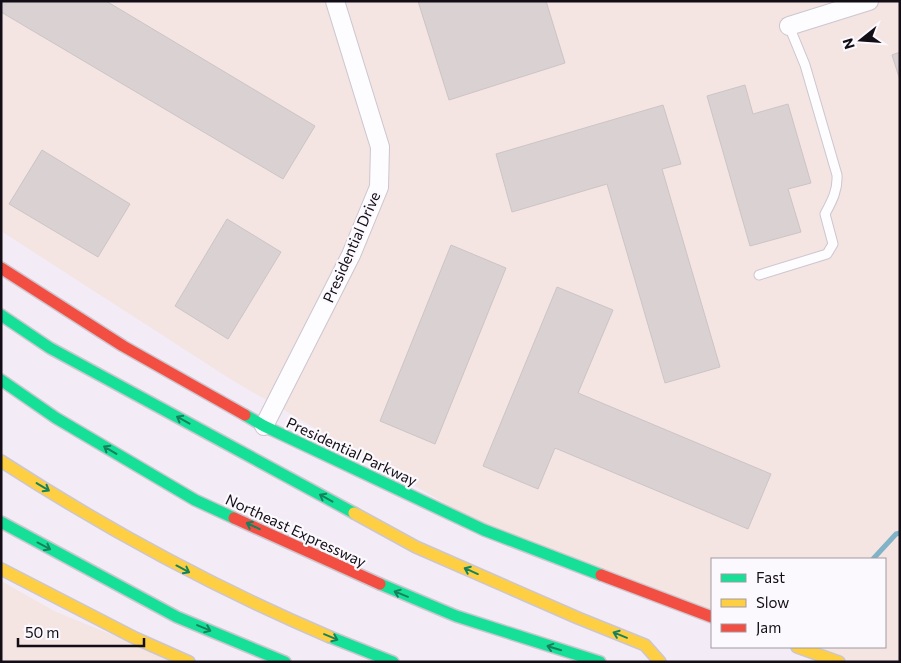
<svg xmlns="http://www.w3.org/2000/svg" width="901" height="663" viewBox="0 0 901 663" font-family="Commissioner,sans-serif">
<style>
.commercial{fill:#f4e4e2}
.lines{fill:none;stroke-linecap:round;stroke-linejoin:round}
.stream{stroke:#80b2c8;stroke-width:5}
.building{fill:#dad1d3;stroke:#ccc4c6}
.lane-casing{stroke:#ccc6cf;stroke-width:11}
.street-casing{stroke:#ccc6cf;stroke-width:20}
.fast-casing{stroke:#ccc6cf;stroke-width:14}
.slow-casing{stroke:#ccc6cf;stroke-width:14}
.jam-casing{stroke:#ccc6cf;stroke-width:14}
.lane{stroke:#fdfcfe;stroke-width:9}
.street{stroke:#fdfcfe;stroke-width:18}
.fast{stroke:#16e098;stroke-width:11}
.slow{stroke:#ffcf43;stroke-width:11}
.jam{stroke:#f24e42;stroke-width:11}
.oneway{stroke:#15825e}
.labels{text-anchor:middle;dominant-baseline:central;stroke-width:4.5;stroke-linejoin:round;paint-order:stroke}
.street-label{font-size:15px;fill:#130e16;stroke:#fcf9fe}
</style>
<rect width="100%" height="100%" fill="#f3ebf6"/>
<g class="commercial">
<polygon points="1,1 900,1 900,662 850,662 805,647 885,647 885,559 712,559 712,616 543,560 232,380 1,231"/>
<polygon points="1,581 54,611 178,662 1,662"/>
</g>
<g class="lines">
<polyline class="stream" points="873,559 896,534 900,533"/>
</g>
<g class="building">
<polygon points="1,1 106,1 315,126 283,179 1,12"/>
<polygon points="418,1 546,1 565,63 449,100"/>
<polygon points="900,52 900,80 892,55"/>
<polygon points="745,85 753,114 788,104 811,183 788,189 801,232 750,246 707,96"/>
<polygon points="663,105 681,164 662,169 720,367 665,383 607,184 512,212 496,154"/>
<polygon points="42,150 130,204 98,257 9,204"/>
<polygon points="227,219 281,252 228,339 175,306"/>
<polygon points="451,245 506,268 435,444 380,421"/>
<polygon points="557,287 613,310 578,393 771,474 748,529 555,448 538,489 483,466"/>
</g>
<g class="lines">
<g class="lane-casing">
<path id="lane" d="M759 275 827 254 833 244 825 214C832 201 838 190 837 175L805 65 789 26"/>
</g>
<g class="street-casing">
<g id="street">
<polyline points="789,26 869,1"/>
<polyline points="264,426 351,255 379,187 380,147 335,1"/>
</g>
</g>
<g class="fast-casing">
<g id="fast">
<polyline points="1,315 50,348 354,513"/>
<polyline points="1,380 56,418 195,500 234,518"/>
<polyline points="245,415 264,426 484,530 601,575"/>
<polyline points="1,522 177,617 285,662"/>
<polyline points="380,584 456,616 600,662"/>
<polyline points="330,637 393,662"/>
</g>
</g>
<g class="slow-casing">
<g id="slow">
<path d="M1 461C106 529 215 588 330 637"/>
<polyline points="354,513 416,547 578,618 645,645 660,662"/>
<polyline points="1,569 135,638 189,662"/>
<polyline points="797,647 839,662"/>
</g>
</g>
<g class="jam-casing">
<g id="jam">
<polyline points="1,268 123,346 245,415"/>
<polyline points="234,518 380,584"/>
<polyline points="601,575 712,617"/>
</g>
</g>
<use href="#lane" class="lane"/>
<use href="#street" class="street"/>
<use href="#fast" class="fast"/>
<use href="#slow" class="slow"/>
<use href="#jam" class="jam"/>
</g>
<defs><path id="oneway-shaft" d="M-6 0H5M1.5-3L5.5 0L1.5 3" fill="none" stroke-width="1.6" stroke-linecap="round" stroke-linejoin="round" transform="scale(1.25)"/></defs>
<g class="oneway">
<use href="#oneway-shaft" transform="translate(183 420) rotate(-151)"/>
<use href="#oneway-shaft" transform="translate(110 450) rotate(-149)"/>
<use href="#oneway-shaft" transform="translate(43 487) rotate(31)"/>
<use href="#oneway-shaft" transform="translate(326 498) rotate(-151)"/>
<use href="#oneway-shaft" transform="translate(253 526) rotate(-155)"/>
<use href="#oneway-shaft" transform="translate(44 546) rotate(28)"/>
<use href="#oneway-shaft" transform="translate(183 569) rotate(28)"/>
<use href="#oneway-shaft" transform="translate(471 571) rotate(-156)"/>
<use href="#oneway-shaft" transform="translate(401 594) rotate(-158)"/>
<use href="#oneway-shaft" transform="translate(204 628) rotate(23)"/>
<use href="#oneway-shaft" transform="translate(620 635) rotate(-158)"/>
<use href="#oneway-shaft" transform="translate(331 637) rotate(23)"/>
<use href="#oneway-shaft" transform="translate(554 648) rotate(-163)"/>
</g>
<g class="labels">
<g class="street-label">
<text transform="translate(351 247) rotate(-66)">Presidential Drive</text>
<text transform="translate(352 451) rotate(25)">Presidential Parkway</text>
<text transform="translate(296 530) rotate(25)">Northeast Expressway</text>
</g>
</g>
<rect width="901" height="663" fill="none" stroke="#130e16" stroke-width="5"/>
<rect x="711" y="558" width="175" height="90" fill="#fcf9fe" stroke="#9f9ba1"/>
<rect x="721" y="574" width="25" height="8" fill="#16e098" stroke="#9f9ba1"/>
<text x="756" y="583" font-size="15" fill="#130e16">Fast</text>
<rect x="721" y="599" width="25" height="8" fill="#ffcf43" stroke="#9f9ba1"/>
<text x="756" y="608" font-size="15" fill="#130e16">Slow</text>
<rect x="721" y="624" width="25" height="8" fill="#f24e42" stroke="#9f9ba1"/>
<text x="756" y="633" font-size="15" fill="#130e16">Jam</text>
<g transform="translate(861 40) rotate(253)" stroke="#fcf9fe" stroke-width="4" paint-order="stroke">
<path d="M0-4L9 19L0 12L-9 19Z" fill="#130e16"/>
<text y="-8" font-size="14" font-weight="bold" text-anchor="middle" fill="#130e16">N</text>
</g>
<path d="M18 638v8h126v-8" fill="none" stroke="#130e16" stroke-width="2.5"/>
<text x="25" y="638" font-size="15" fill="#130e16" stroke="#fcf9fe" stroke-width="4" paint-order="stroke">50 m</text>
</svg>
